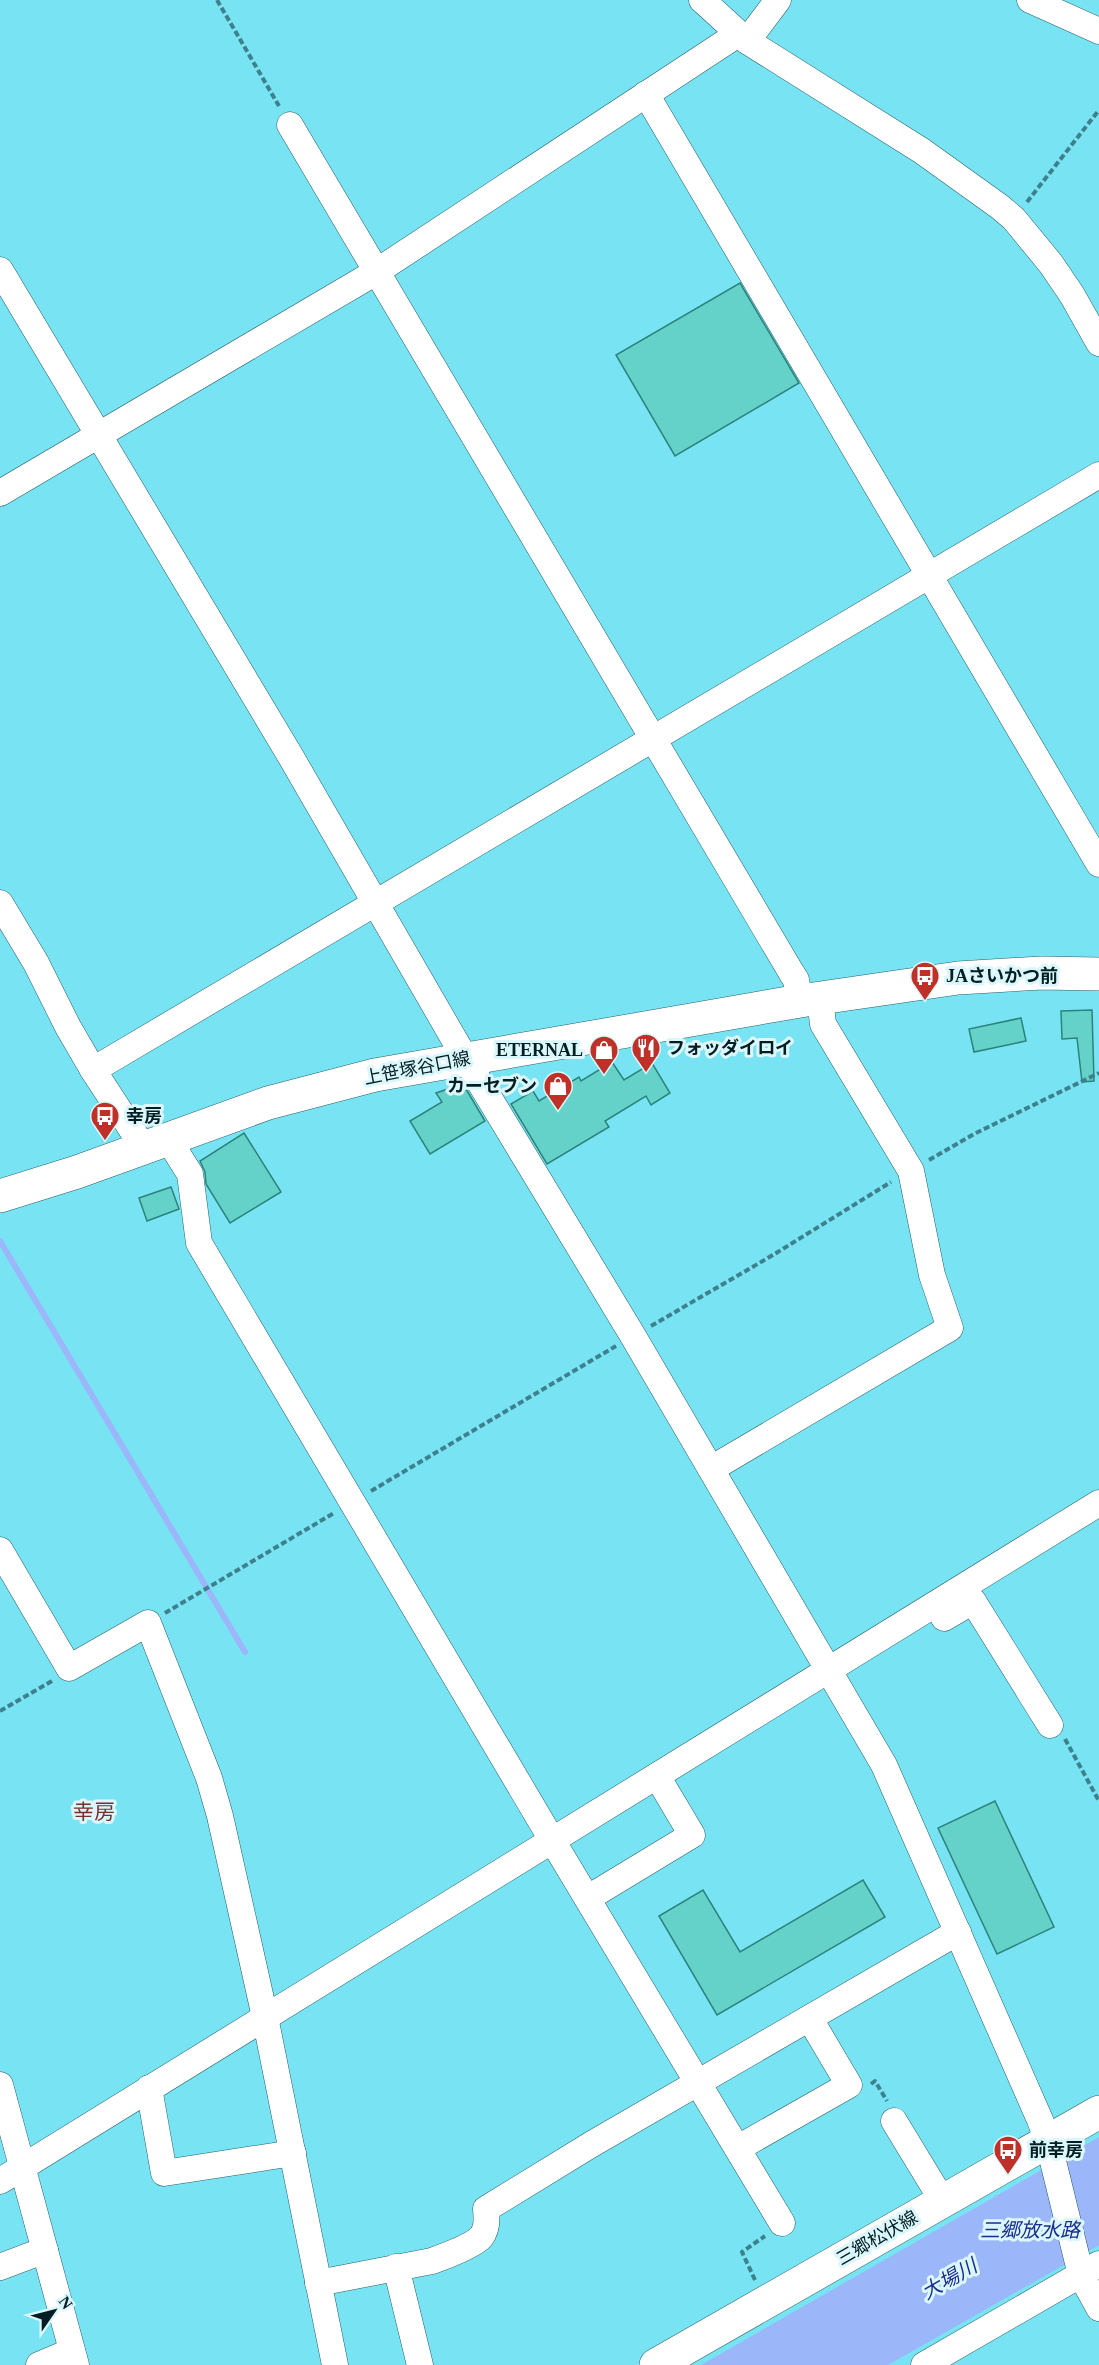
<svg xmlns="http://www.w3.org/2000/svg" width="1099" height="2365" viewBox="0 0 1099 2365" font-family="'Times New Roman','Noto Sans JP',serif">
<style>
.water{fill:#9cb6fa}
.lines{fill:none;stroke-linecap:round;stroke-linejoin:round}
.stream{stroke:#9cb6fa;stroke-width:6}
.building{fill:#64d2c9;stroke:#2c837c;stroke-width:1.5}
.minor-casing{stroke:#266068;stroke-width:27}
.major-casing{stroke:#266068;stroke-width:34}
.path{stroke:#3d818c;stroke-width:4;stroke-dasharray:6 3;stroke-linecap:butt}
.minor{stroke:#fff;stroke-width:26}
.major{stroke:#fff;stroke-width:33}
.labels{text-anchor:middle;dominant-baseline:central;stroke-width:6;stroke-linejoin:round;paint-order:stroke}
.poi-label{font-size:18px;font-weight:bold;fill:#001e23;stroke:#dbf7fc;text-anchor:start}
.street-label{font-size:18px;fill:#001e23;stroke:#dbf7fc}
.water-label{font-size:20px;font-style:italic;fill:#1b2d8d;stroke:#dbf7fc}
.quarter-label{font-size:21px;fill:#763029;stroke:#dbf7fc}
</style>
<rect width="100%" height="100%" fill="#78e3f3"/>
<polygon class="water" points="1099,2137 1099,2245 888,2365 701,2365"/>
<g class="lines">
<polyline class="stream" points="0,1241 245,1652"/>
</g>
<g class="building">
<polygon points="740,283 799,383 675,456 616,355"/>
<polygon points="1092,1010 1094,1081 1082,1082 1077,1038 1062,1039 1061,1011"/>
<polygon points="1021,1018 1026,1041 974,1052 969,1029"/>
<polygon points="612,1062 624,1080 652,1063 670,1093 651,1105 646,1096 605,1121 609,1127 547,1164 511,1104 533,1091 539,1101 579,1077 581,1081"/>
<polygon points="463,1084 485,1121 430,1154 410,1121 442,1102 436,1093"/>
<polygon points="244,1133 281,1192 230,1223 206,1184 205,1172 200,1161"/>
<polygon points="171,1187 179,1209 147,1221 139,1198"/>
<polygon points="995,1801 1054,1927 997,1954 938,1828"/>
<polygon points="863,1880 885,1917 717,2015 659,1916 703,1890 740,1952"/>
</g>
<g class="lines">
<g class="minor-casing">
<g id="minor">
<polyline points="702,0 747,41 922,151 1000,207 1014,219 1051,264 1072,295 1099,343"/>
<polyline points="1030,0 1099,31"/>
<polyline points="747,41 778,0"/>
<polyline points="646,94 1099,864"/>
<polyline points="290,125 791,972 796,980 800,1001"/>
<polyline points="0,270 291,757 465,1058 633,1336 884,1765 1040,2120 1048,2141 1081,2275 1099,2308"/>
<polyline points="0,493 376,272 738,34"/>
<polyline points="0,903 36,963 68,1027 93,1070 143,1147"/>
<polyline points="93,1070 1099,475"/>
<polyline points="168,1139 190,1174 199,1243 552,1840 782,2223"/>
<polyline points="711,1469 950,1328 932,1275 911,1171 823,1024 820,998"/>
<polyline points="0,1550 69,1668 148,1623 209,1778 220,1816 265,2017 335,2365"/>
<polyline points="944,1618 973,1601 1050,1725"/>
<polyline points="588,1898 692,1835 657,1776"/>
<polyline points="0,2085 76,2365"/>
<polyline points="149,2088 164,2173 293,2153"/>
<polyline points="894,2121 942,2200"/>
<polyline points="738,2148 849,2085 810,2019"/>
<polyline points="0,2181 1099,1503"/>
<polyline points="0,2267 45,2250"/>
<polyline points="396,2267 420,2365"/>
<path d="M318 2283 432 2261C443 2257 473 2246 481 2237 487 2230 487 2218 486 2209L592 2144 958 1932"/>
<polyline points="39,2365 72,2351"/>
<polyline points="924,2365 1099,2264"/>
</g>
</g>
<g class="major-casing">
<g id="major">
<polyline points="0,1196 77,1172 268,1103 375,1075 800,1001 958,978 1041,973 1099,974"/>
<polyline points="656,2365 1099,2112"/>
</g>
</g>
<g class="path">
<polyline points="217,0 279,106"/>
<polyline points="1027,202 1099,110"/>
<polyline points="929,1160 976,1133 1099,1073"/>
<polyline points="651,1326 773,1255 891,1182"/>
<polyline points="371,1491 616,1346"/>
<polyline points="165,1613 334,1513"/>
<polyline points="0,1711 52,1681"/>
<polyline points="1065,1739 1099,1801"/>
<polyline points="871,2084 875,2081 887,2101"/>
<polyline points="755,2280 742,2252 765,2236"/>
</g>
<use href="#minor" class="minor"/>
<use href="#major" class="major"/>
</g>
<defs>
<g id="bus-pin" transform="scale(1.5)"><path d="M0 17L-7.5 6A9.5 9.5 0 1 1 7.5 6Z" fill="#be3028" stroke="#dbf7fc"/><path d="M-5-6H5V4H4V6H2V4H-2V6H-4V4H-5ZM-3.5-4V0h7V-4ZM-3.5 1.2v1.5H-2V1.2ZM2 1.2v1.5H3.5V1.2Z" fill="#fff"/></g>
<g id="restaurant-pin" transform="scale(1.5)"><path d="M0 17L-7.5 6A9.5 9.5 0 1 1 7.5 6Z" fill="#be3028" stroke="#dbf7fc"/><path d="M-5-6h1v4h1v-4h1v4h1v-4h1v5L-1.5 .5V6h-2V.5L-5-1ZM5-6V6H3V1.5H1.5Q1.5-4 5-6Z" fill="#fff"/></g>
<g id="shop-pin" transform="scale(1.5)"><path d="M0 17L-7.5 6A9.5 9.5 0 1 1 7.5 6Z" fill="#be3028" stroke="#dbf7fc"/><path d="M-5-2.5h2.3a2.7 3.5 0 0 1 5.4 0H5L5.5 6h-11ZM-1.5-2.5h3a1.5 2.3 0 0 0-3 0Z" fill="#fff"/></g>
</defs>
<g fill-rule="evenodd">
<use href="#bus-pin" x="925" y="976"/>
<use href="#restaurant-pin" x="646" y="1048"/>
<use href="#shop-pin" x="604" y="1050"/>
<use href="#shop-pin" x="558" y="1086"/>
<use href="#bus-pin" x="105" y="1116"/>
<use href="#bus-pin" x="1008" y="2150"/>
</g>
<g class="labels">
<g class="poi-label">
<text x="946" y="976">JAさいかつ前</text>
<text x="667" y="1048">フォッダイロイ</text>
<text x="583" y="1050" text-anchor="end">ETERNAL</text>
<text x="537" y="1086" text-anchor="end">カーセブン</text>
<text x="126" y="1116">幸房</text>
<text x="1029" y="2150">前幸房</text>
</g>
<g class="street-label">
<text transform="translate(417 1068) rotate(-11)">上笹塚谷口線</text>
<text transform="translate(877 2238) rotate(-30)">三郷松伏線</text>
</g>
<g class="water-label">
<text x="1030" y="2230">三郷放水路</text>
<text transform="translate(949 2279) rotate(-30)">大場川</text>
</g>
<g class="quarter-label">
<text x="94" y="1812">幸房</text>
</g>
</g>
<g transform="translate(54 2311) rotate(55)" stroke="#dbf7fc" stroke-width="4.5" paint-order="stroke">
<path d="M0-4.5L10 22L0 15L-10 22Z" fill="#001e23"/>
<text y="-9" font-size="16" font-weight="bold" text-anchor="middle" fill="#001e23">N</text>
</g>
</svg>
